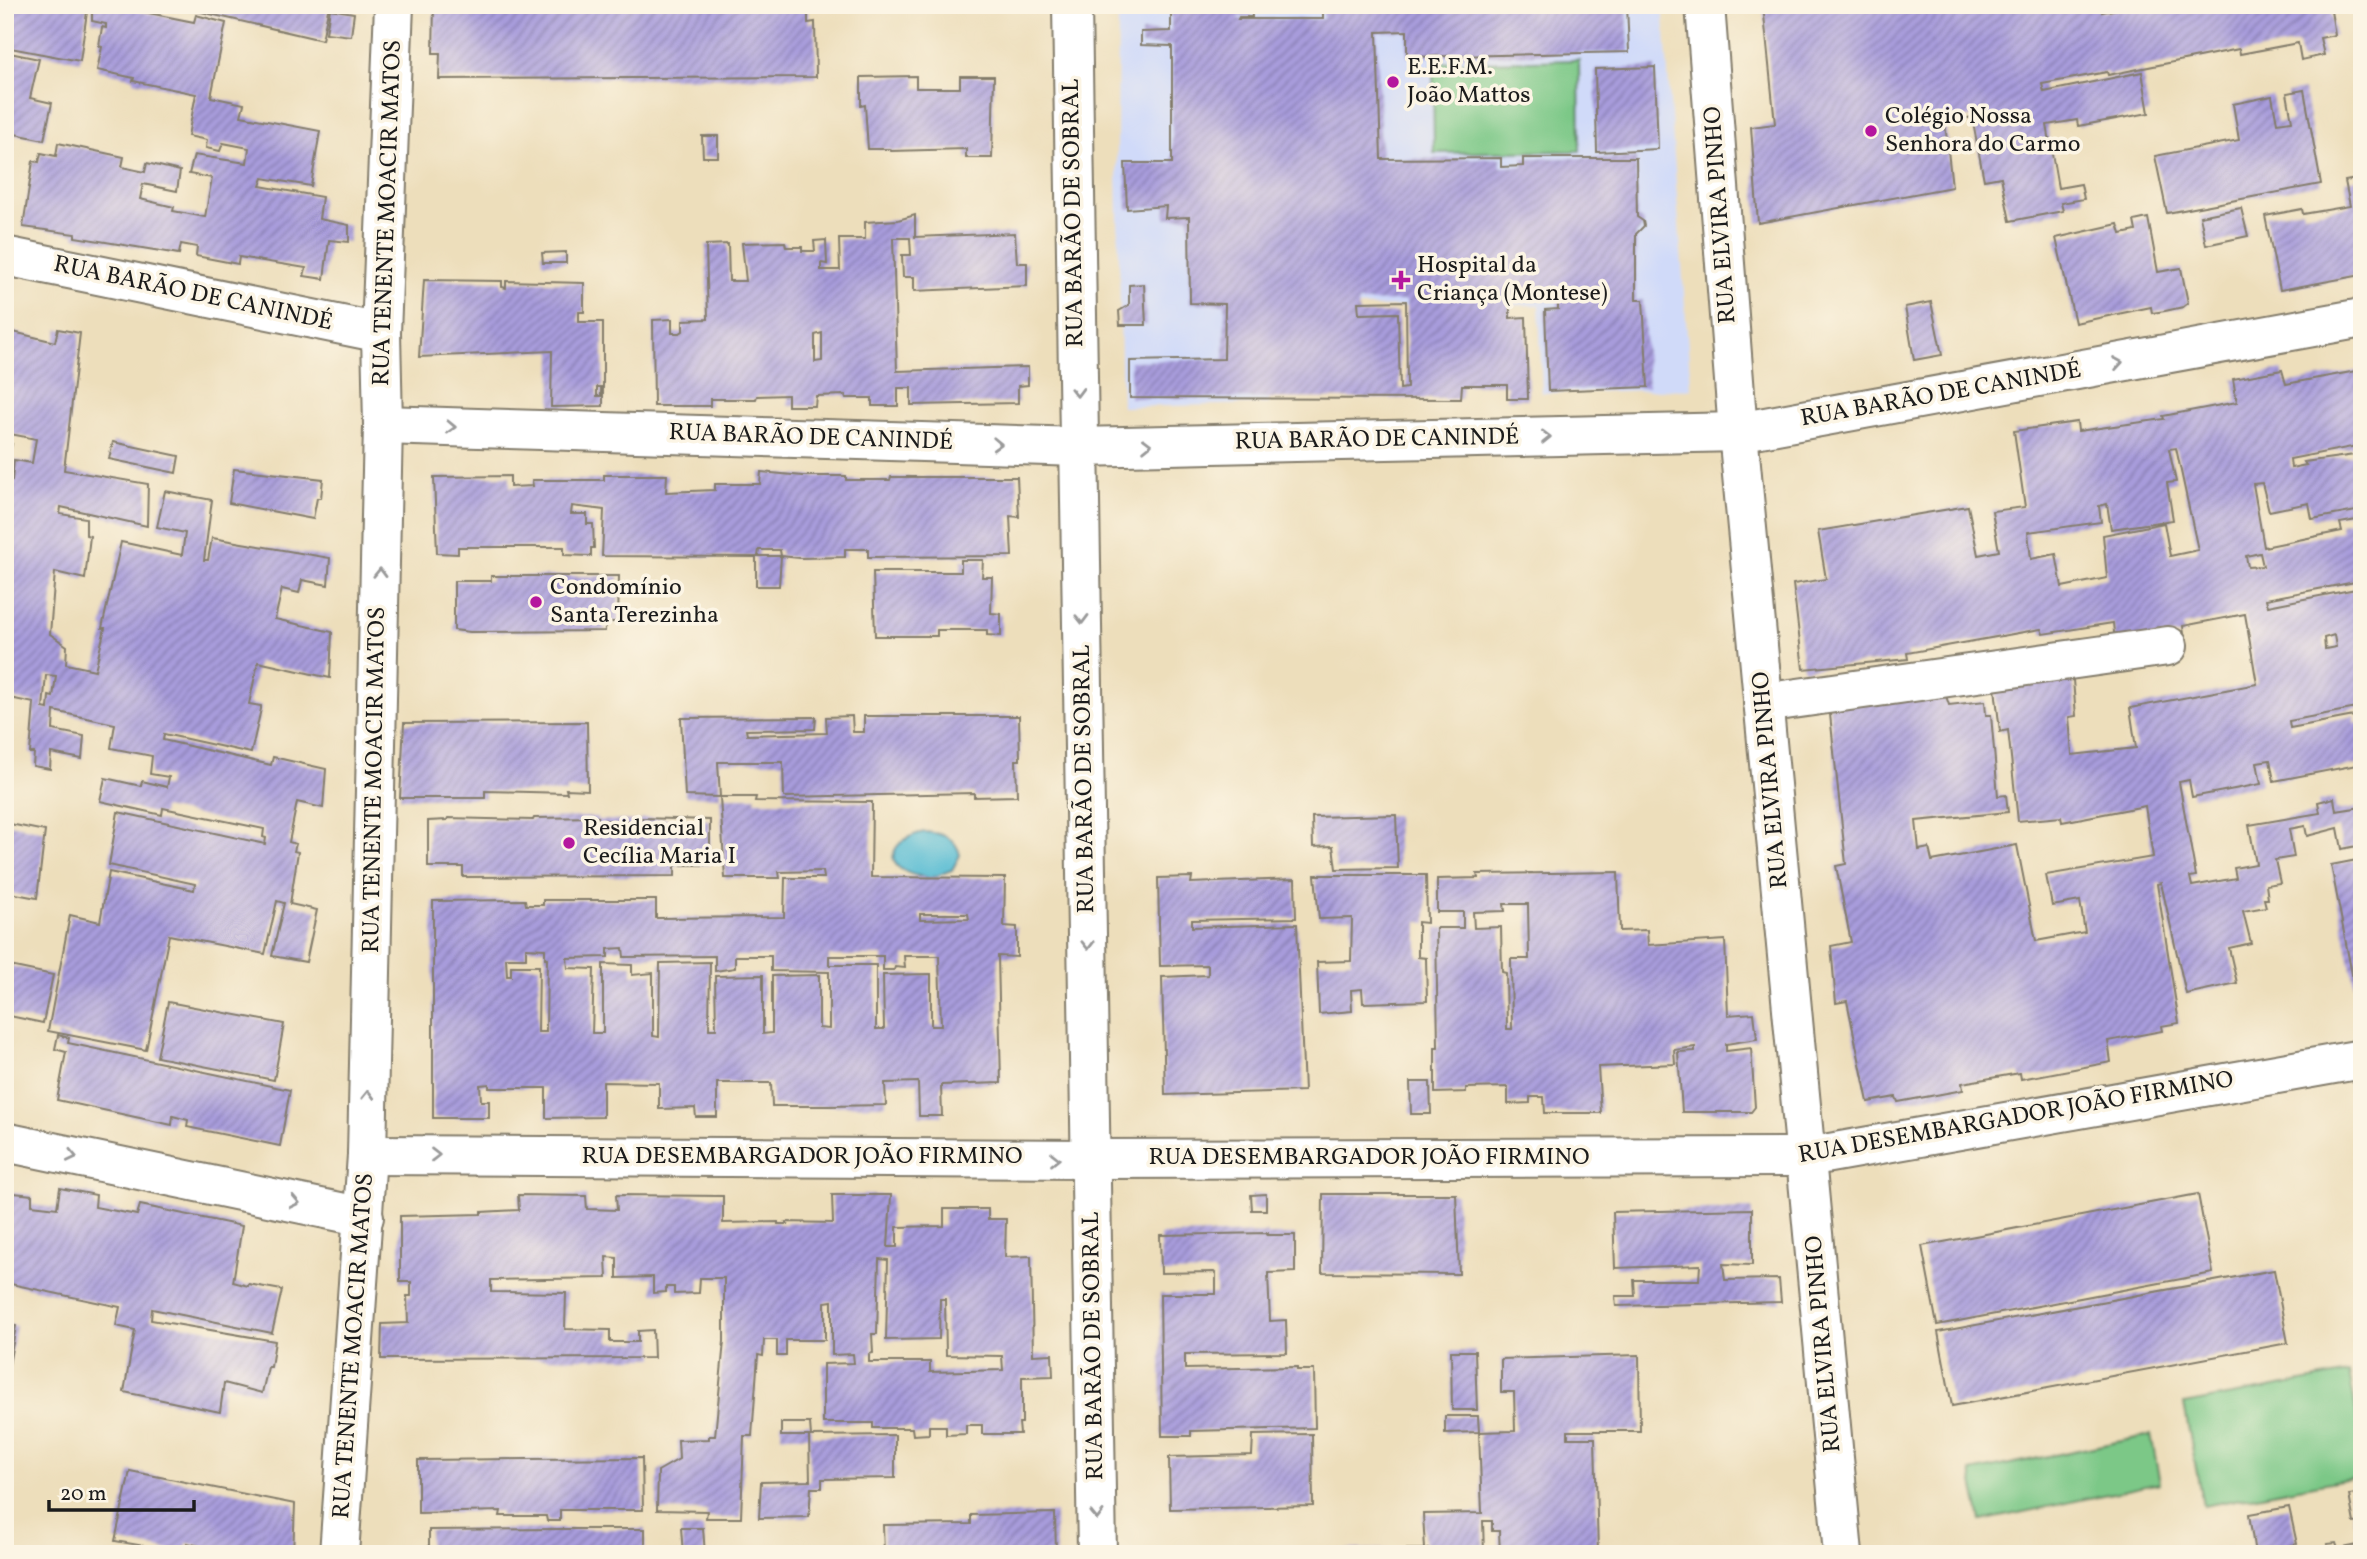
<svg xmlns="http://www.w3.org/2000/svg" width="2367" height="1559" viewBox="0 0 2367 1559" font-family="Vollkorn,serif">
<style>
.built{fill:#d0daf9}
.garden{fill:#7bc887;stroke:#4c7252;stroke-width:2}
.water{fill:#55bbd3;stroke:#386c78;stroke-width:2}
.building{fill:url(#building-hatch);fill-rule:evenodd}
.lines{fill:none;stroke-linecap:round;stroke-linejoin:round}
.minor-casing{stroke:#847d6c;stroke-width:42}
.secondary-casing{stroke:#847d6c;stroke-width:42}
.primary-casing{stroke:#847d6c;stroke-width:42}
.minor{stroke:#fff;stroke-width:38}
.secondary{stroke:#fff;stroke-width:38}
.primary{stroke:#fff;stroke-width:38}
.oneway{stroke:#999}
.poi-dot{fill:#b5179e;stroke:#fcf5e5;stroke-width:2.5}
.labels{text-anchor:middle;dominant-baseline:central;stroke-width:7;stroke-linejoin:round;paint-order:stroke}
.poi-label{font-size:24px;fill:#1c1c1c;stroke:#fcf5e5;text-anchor:start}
.street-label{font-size:24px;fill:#1c1c1c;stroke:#fcf5e5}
</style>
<defs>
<pattern id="building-hatch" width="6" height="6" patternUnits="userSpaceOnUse" patternTransform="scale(1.75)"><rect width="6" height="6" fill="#a89cdc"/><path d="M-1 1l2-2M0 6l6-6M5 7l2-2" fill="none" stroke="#887eb2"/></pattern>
</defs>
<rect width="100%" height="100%" fill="#fcf5e5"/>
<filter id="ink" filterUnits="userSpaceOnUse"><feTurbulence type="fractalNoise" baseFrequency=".0143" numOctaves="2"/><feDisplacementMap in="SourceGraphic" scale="14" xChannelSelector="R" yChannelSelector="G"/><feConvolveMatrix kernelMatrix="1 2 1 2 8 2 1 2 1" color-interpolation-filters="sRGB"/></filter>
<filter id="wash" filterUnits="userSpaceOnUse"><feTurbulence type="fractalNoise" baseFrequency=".00686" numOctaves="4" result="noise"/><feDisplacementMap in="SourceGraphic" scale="28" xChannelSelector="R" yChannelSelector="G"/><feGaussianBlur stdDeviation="1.57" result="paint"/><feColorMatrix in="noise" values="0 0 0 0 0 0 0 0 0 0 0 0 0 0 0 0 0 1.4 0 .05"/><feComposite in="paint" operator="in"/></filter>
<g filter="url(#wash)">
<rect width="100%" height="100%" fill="#eddebb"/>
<polygon class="built" points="1118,5 1663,5 1691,389 1542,393 1539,305 1267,308 1269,404 1122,407 1117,167"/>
<g class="garden">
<polygon points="1579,60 1580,151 1434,153 1433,63"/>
<polygon points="2349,1373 2362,1443 2362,1476 2203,1506 2184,1404"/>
<polygon points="2151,1435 2160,1483 1981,1521 1971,1472"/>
</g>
<path class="water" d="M925 832C941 833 956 837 960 855L952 870C945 872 937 877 930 878 926 878 923 876 919 876 878 868 891 838 925 832Z"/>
<g id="blocks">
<g class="building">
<polygon points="5,5 88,5 80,61 5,47"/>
<polygon points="92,5 109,5 194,22 196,15 226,23 211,97 244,104 241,116 320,131 311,186 263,178 260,186 322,197 319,219 349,225 349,242 329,240 324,279 304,276 306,268 239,257 238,264 196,256 197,247 181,244 179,254 75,237 75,234 23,227 33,161 39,162 41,153 56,156 58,143 124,157 122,167 145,172 147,163 180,171 177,191 143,184 140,199 174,207 173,211 205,217 212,178 189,174 194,155 247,163 249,148 223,143 220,151 206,148 207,140 188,136 196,94 133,81 134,78 97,70 102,47 99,46 102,27 106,28 106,24 92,21"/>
<polygon points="171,5 329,5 322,40"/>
<polygon points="434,5 808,5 808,23 815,22 816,77 439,79 440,53 433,53"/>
<path d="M1171 5H1251L1252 17H1239L1238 19H1323V5H1627L1629 52 1407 57V31L1377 32 1381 159 1501 158V167L1523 166V158H1636L1637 217 1643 221 1644 226 1636 234V300H1643L1648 387 1548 391 1545 310 1558 309V300L1510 301V318L1526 317 1528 399H1507V385H1462L1461 399 1130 398V361L1224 359 1225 304 1190 303 1189 217 1165 218 1166 206 1127 209 1125 163H1172V46L1141 45V32L1171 31ZM1406 301 1407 388 1400 389 1398 313 1359 314 1358 302Z"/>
<polygon points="1763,5 2023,5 2024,7 2101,5 2102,12 2138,5 2330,5 2335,35 2320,38 2324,55 2301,60 2298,43 2240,54 2239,49 2108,75 2107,72 2042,84 2044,92 2142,72 2149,113 2078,126 2077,120 2047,125 2058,188 2081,184 2084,199 2061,203 2063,211 2010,221 2001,177 1984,180 1972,117 1945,123 1952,187 1758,223 1751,127 1775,124"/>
<polygon points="330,9 354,13 351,36 326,33"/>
<polygon points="5,52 39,59 30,98 52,103 44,140 5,132"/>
<polygon points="1655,67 1658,149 1597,152 1595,69"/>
<polygon points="916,76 916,88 960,88 960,76 994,76 992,158 966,158 966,149 891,151 890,149 868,149 865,105 861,106 861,77"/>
<polygon points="2304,90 2321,184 2167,213 2155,156 2239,140 2233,104 2272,96 2277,123 2292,121 2287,93"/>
<polygon points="702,136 718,136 718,157 703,157"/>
<polygon points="2361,178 2362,231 2359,232 2362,247 2362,275 2280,290 2265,216 2302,209 2303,214 2350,206 2345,181"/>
<polygon points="2241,208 2248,236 2206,245 2200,216"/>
<path d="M915 215V237L1015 233 1017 263H1027V286L914 291V277H903L902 255H911L910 238H893L897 371 1028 367V385L1018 386V403L911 405V388H898V406H872V398H846L845 395 816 396 815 406H788V395L757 396 756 399H710V406H654L653 320 672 319V333H680L683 331V320L708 319 706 245 728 244 729 281H746L742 243 785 242 786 247H802V251H815L814 241 826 240 827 264 821 263V270H840L839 239H865V222L898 220ZM822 333V361L815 362V335Z"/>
<polygon points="2148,218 2158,272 2181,268 2188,303 2183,307 2165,311 2152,313 2151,307 2075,323 2056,238 2118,224 2121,234 2136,231 2134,221"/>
<polygon points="566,252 566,263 543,263 542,253"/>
<polygon points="424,280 502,281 502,287 506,288 506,281 584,283 584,312 579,312 579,322 603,322 603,387 597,387 597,396 601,396 601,389 603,389 603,406 551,407 552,351 419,357"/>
<polygon points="1144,284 1146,325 1120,325 1119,311 1129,305 1129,285"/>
<polygon points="1931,302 1942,355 1914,360 1905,307"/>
<path d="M58 329 80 333 64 470 148 484 147 526 61 507 60 514 86 518V535L90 536 85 579 55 572 50 634 67 646 66 664 95 670 105 628H102L121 542 182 555 185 533 157 527 165 491 212 500 204 560H208L212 538 330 558 328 585 302 580 299 593 282 589 275 619 332 632 330 678 258 662 249 704 261 706V709L251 753 164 734 163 740 271 765 273 757 326 769 323 808 297 802 289 842 296 844 294 851 298 852 290 904 317 910 306 962 272 956 284 903 277 901 265 954 169 935 146 1050 48 1031 70 915 100 922 109 872 194 890 195 884 109 865 118 812 265 844 266 838 263 837 264 829 163 808 162 815 100 801 105 778 141 786 142 781 167 787 169 777 150 774 152 756 111 748 115 724 54 711 53 730 84 736 82 759 51 753 50 769 33 766 34 753H30L34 703 5 697V479L12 480 14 460 32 463 36 439 5 433V330L55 342ZM46 675 56 676 53 697 49 696 48 709 43 708Z"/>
<path d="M2282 370 2286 384 2362 370V445L2290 459 2291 468 2306 465 2304 462 2362 454V510L2312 519 2309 503 2269 511 2262 483 2253 484 2264 547 2342 531 2340 523 2362 519V707L2289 721 2290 728 2354 716 2355 723 2362 722V764L2274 781 2270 760 2257 762 2261 784 2192 797 2189 780 2179 782 2196 876 2190 877 2192 886 2236 878 2234 868 2256 864 2249 825 2320 813 2318 802 2334 798 2336 811 2362 807V845L2342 849 2338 828 2307 836 2305 826 2289 829 2294 857 2275 860 2280 883 2266 885 2268 899H2264L2266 907 2243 911 2251 943 2229 948 2237 983 2186 994 2161 883 2157 884 2179 1023 2161 1026 2162 1031 2108 1041 2111 1062 2021 1079 2020 1073 1962 1083 1963 1090 1898 1102 1896 1097 1868 1102 1847 1001 1836 1003 1831 946 1851 942 1836 866 1846 864 1829 705 1945 693 1949 705 1985 701 1986 715H1991L1998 796 2006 795 2008 812 1916 821 1919 850 1929 848 1932 861 2017 845 2036 941 2085 932 2080 901 2052 906 2046 875 2153 857 2145 806 2062 822 2061 817 2018 821 2008 730 2000 732 1995 688 2073 680 2076 716 2069 717 2072 755 2136 748 2130 708 2257 684 2245 614 2183 626 2184 634 2178 635 2115 641 2113 623 2043 634 2041 629 1907 653 1908 659 1803 669 1793 584 1826 579 1818 531 1968 506 1978 555 1999 551 1992 511 2025 507 2014 431 2077 422 2078 431 2164 419 2163 416 2237 402 2233 379ZM2176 448 2198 550 2170 556 2164 523 2103 535 2107 578 2062 587 2056 554 2031 559 2028 532 2101 522 2099 506 2107 504 2111 529 2173 520 2167 483 2176 482 2169 449ZM2260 553 2263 566 2248 567 2246 556ZM2355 582 2356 589 2268 606 2266 599ZM2334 635 2336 647 2325 649 2324 638Z"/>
<polygon points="113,442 179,456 176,473 109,459"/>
<polygon points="5,443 12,444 8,458 5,458"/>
<polygon points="234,469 323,479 321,498 317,498 313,519 229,503"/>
<polygon points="761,472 803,476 846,476 846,480 890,480 891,477 1017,477 1019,517 1010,516 1012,556 868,557 868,549 845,549 845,557 800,558 781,556 780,550 759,550 758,556 781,556 779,586 756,586 756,557 602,556 604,510 572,506 571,514 587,514 587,524 593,524 594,548 591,548 591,556 564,555 564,547 458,547 458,554 437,553 434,477 510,476 510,487 533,486 532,480 604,480 604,475 667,475 666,492 715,490 715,484 760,484"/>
<polygon points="961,560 983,560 982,577 992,577 991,613 1001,614 1001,636 987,635 987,630 937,630 937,636 875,636 873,572 961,572"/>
<polygon points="491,576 619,576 618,622 605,622 605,631 470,632 454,630 454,581 491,581"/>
<path d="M852 716 853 732H864V716H1019L1020 760H1016L1017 796 974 797V793L784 797 783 762H718L720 797H756L755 801 872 802 871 877 1005 878 1004 926 1017 927V957L998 956 1001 1083 941 1085 942 1116H919L918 1082 885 1083 886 1105 828 1106H772L771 1083H717V1117H696L695 1108 659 1109V1083L603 1082V1117L546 1118V1088H489V1084L480 1085 481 1101H489V1118H433V901L525 900 526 905H543V900H656V918L784 917 785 878H824L823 871 779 872 780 878H725L720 797 685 796 681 718 816 717 815 729 746 730 747 735 827 733 826 717ZM920 914H968L969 919 920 920ZM526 948 545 949V958H547L546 1032H538L539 966H511V976H507L506 958H526ZM623 948 624 957 715 956V971L735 968V956H771V971L829 972V1029L819 1028V975L772 976V1033L763 1034V975L715 976 716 1029H709L710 962 660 963 659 1037 653 1036V973L632 975V965L603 964V1033H592L594 969 568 968 567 958 608 957V949ZM829 956H883V970H894L895 967 905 968 904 956H939L941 1026H931V974L883 975 884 1029H876V965H829Z"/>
<polygon points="587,722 588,790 566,789 567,793 485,791 485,798 400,798 404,723"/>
<polygon points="1396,815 1398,868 1336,869 1333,846 1313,847 1312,817"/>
<polygon points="598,817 597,820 640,821 641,818 710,820 710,865 675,865 675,876 463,877 463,867 428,867 428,821 447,820 448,818 533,820 534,818"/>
<polygon points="5,823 45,831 37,898 5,892"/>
<polygon points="2362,859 2362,983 2354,985 2331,865"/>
<path d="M1618 872 1620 931 1647 930 1648 945 1725 940 1728 1015 1754 1013 1757 1039 1726 1044V1051L1751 1048 1755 1107 1751 1112H1682L1678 1052 1695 1051V1047L1674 1050 1675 1064 1598 1067 1601 1113H1545L1544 1097H1530V1103L1508 1104V1087L1466 1088V1092L1435 1093V1047H1438L1436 928H1463V912H1437V879L1478 878 1477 874ZM1504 904H1528L1529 959H1511L1512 1029H1507L1506 973 1502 972 1501 927 1474 928 1473 912 1505 911Z"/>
<polygon points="1315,875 1426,875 1427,923 1418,922 1418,957 1426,958 1427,1001 1363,1003 1362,989 1351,990 1352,1011 1319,1014 1317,962 1351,961 1352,918 1319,919"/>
<polygon points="1192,877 1191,883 1295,879 1296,918 1192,920 1192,927 1297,924 1304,1091 1165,1095 1162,977 1208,975 1208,965 1160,966 1158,878"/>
<polygon points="5,965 53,975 43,1023 5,1015"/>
<polygon points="168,1002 284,1024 274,1080 157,1057"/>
<polygon points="58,1035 69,1038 68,1043 290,1090 280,1146 187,1127 188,1120 173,1116 172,1125 57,1100 66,1052 55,1049"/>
<polygon points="1410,1082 1430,1082 1431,1114 1411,1114"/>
<polygon points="60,1188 96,1195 95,1207 137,1215 140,1205 242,1226 233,1282 248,1286 248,1284 282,1290 272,1333 152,1309 151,1320 275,1341 271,1367 268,1367 262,1393 224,1383 220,1412 124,1392 135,1330 116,1326 120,1307 6,1283 5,1192 32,1195 32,1205 57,1208"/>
<polygon points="1266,1194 1266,1210 1252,1210 1251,1195"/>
<polygon points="1323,1194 1456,1194 1459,1274 1322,1273"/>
<polygon points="2198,1194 2213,1273 1937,1325 1922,1246"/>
<path d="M518 1195 586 1196 587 1209 617 1210 616 1195 723 1196V1223L778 1222V1224H787L786 1222 833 1223 832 1195H891L888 1247H897V1227L944 1226V1209H988V1219H1006L1005 1257 1031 1256 1033 1355 1052 1354 1053 1376 1022 1377V1423H1019L1020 1434H982V1425H966V1434L946 1435V1426H929V1434L913 1435 912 1428H873V1423H823V1364L854 1363 853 1354 832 1355V1301L825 1302V1340H786V1356H777V1340H764L763 1356 758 1355 752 1436H744L741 1518H706L707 1511 657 1510 658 1471 679 1459 678 1440 709 1439V1436H715L724 1341V1278H700L699 1293 674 1294V1287H666V1292L653 1293V1277L617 1278V1258L606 1257 607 1278 491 1280V1292L566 1293 565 1329 610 1330V1342H638V1331L653 1330 654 1358 381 1359 382 1324 408 1323 407 1296H411V1282H400V1216L481 1214V1212L519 1210ZM879 1259 888 1260 886 1340 939 1339 940 1299H945L946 1355 1002 1356 1003 1370 930 1372V1362H869V1354L873 1353 872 1334H877Z"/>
<polygon points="1752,1209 1752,1265 1723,1264 1725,1280 1779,1279 1781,1302 1616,1306 1615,1296 1635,1296 1634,1280 1699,1280 1700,1265 1615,1268 1613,1212"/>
<polygon points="1268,1233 1267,1235 1295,1235 1295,1272 1268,1273 1270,1321 1286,1320 1287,1353 1185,1354 1185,1369 1297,1367 1297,1370 1314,1370 1315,1428 1191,1431 1191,1436 1162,1436 1160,1294 1216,1294 1216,1274 1214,1272 1161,1273 1160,1235"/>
<polygon points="2274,1270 2288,1343 1952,1406 1938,1332"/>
<polygon points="5,1324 16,1326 7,1376 5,1375"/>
<polygon points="1451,1351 1475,1351 1477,1410 1452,1410"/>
<polygon points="1639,1355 1640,1431 1568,1431 1568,1438 1595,1438 1598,1554 1500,1554 1499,1531 1492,1531 1492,1521 1483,1521 1484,1554 1449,1554 1449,1549 1428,1549 1428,1554 1258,1554 1259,1550 1425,1549 1423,1514 1482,1513 1479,1432 1515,1431 1514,1392 1501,1392 1501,1359"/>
<polygon points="1445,1416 1478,1416 1479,1432 1445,1433"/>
<polygon points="781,1423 810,1423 811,1436 895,1435 895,1478 822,1479 822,1488 811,1488 809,1517 759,1518 761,1482 810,1481 809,1436 781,1436"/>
<polygon points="1312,1434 1313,1506 1170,1509 1169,1457 1252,1455 1253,1435"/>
<polygon points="642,1458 643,1510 560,1510 560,1521 547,1521 546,1516 500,1516 501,1511 418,1513 418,1460"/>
<polygon points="130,1471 295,1504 293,1554 198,1554 200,1546 187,1543 185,1553 115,1541"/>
<polygon points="2362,1493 2362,1522 2354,1523 2349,1495"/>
<polygon points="2289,1507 2297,1544 2271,1550 2272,1554 2255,1554 2249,1514"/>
<polygon points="1055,1513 1056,1554 884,1554 883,1525 971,1524 971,1515"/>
<polygon points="681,1528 703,1528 705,1554 683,1554"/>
<polygon points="562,1529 645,1529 645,1554 429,1554 429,1530"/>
<polygon points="2336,1543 2338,1549 2358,1545 2360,1554 2329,1554 2327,1544"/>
</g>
</g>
</g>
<g filter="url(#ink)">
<use href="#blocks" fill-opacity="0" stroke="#847d6c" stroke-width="2"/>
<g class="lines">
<g class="minor-casing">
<g id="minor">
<polyline points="1705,5 1738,432 1843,1554"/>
<polyline points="5,256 381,333"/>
<polyline points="383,425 1079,447"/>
<polyline points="1763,703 2168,646"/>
<polyline points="5,1142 364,1217"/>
<polyline points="367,1155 1091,1159 1807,1157 2362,1059"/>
<polyline points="339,1554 367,1155 383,425 381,333 394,5"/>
</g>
</g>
<g class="secondary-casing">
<polyline id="secondary" points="1079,447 1738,432 2362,318"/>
</g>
<g class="primary-casing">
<polyline id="primary" points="1072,5 1097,1554"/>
</g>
<use href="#minor" class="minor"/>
<use href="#secondary" class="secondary"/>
<use href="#primary" class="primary"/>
</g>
<defs><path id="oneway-chevron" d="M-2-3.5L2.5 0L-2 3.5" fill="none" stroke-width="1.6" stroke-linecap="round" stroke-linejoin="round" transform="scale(1.75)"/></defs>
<g class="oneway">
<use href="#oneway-chevron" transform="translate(2118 363) rotate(-10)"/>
<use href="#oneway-chevron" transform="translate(1077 392) rotate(89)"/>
<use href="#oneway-chevron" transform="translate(451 427) rotate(2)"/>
<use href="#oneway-chevron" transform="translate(1546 437) rotate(-1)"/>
<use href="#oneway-chevron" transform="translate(997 444) rotate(2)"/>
<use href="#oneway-chevron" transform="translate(1147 445) rotate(-1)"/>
<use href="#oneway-chevron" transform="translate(380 573) rotate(-89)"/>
<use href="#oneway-chevron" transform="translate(1082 619) rotate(89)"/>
<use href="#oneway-chevron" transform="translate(1088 945) rotate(89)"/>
<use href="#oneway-chevron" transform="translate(368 1095) rotate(-89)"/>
<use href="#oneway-chevron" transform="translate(435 1155)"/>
<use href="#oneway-chevron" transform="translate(72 1156) rotate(12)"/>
<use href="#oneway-chevron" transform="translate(1055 1159)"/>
<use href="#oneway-chevron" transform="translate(295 1202) rotate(12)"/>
<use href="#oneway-chevron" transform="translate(1097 1515) rotate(89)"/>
</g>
</g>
<g class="poi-dot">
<circle cx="1393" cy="82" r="7"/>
<circle cx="1871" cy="131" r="7"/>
<path d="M1397.5 269.5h7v7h7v7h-7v7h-7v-7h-7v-7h7z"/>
<circle cx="536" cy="602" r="7"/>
<circle cx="569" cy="843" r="7"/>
</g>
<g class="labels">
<g class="poi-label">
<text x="1407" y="68">E.E.F.M.<tspan x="1407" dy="28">João Mattos</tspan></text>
<text x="1885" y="117">Colégio Nossa<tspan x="1885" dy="28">Senhora do Carmo</tspan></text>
<text x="1417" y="266">Hospital da<tspan x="1417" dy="28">Criança (Montese)</tspan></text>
<text x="550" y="588">Condomínio<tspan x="550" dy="28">Santa Terezinha</tspan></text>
<text x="583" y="829">Residencial<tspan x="583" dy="28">Cecília Maria I</tspan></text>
</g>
<g class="street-label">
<text transform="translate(388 213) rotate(-88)">RUA TENENTE MOACIR MATOS</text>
<text transform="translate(1074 213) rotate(-91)">RUA BARÃO DE SOBRAL</text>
<text transform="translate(1721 215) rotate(-94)">RUA ELVIRA PINHO</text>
<text transform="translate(193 294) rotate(12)">RUA BARÃO DE CANINDÉ</text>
<text transform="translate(1941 395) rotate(-10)">RUA BARÃO DE CANINDÉ</text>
<text transform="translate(811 438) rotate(2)">RUA BARÃO DE CANINDÉ</text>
<text transform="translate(1377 440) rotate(-1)">RUA BARÃO DE CANINDÉ</text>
<text transform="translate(1085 779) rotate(-91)">RUA BARÃO DE SOBRAL</text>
<text transform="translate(375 780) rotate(-89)">RUA TENENTE MOACIR MATOS</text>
<text transform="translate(1771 780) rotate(-95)">RUA ELVIRA PINHO</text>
<text transform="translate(2016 1118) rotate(-10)">RUA DESEMBARGADOR JOÃO FIRMINO</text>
<text x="802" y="1157">RUA DESEMBARGADOR JOÃO FIRMINO</text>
<text x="1369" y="1158">RUA DESEMBARGADOR JOÃO FIRMINO</text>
<text transform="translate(1824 1344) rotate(-95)">RUA ELVIRA PINHO</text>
<text transform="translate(354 1346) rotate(-86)">RUA TENENTE MOACIR MATOS</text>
<text transform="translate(1094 1346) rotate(-91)">RUA BARÃO DE SOBRAL</text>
</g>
</g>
<rect width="2367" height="1559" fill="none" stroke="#fcf5e5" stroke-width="28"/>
<path d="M49 1500v10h145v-10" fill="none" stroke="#1c1c1c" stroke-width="3.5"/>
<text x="60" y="1500" font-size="21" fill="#1c1c1c" stroke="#fcf5e5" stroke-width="5" paint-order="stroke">20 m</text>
</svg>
